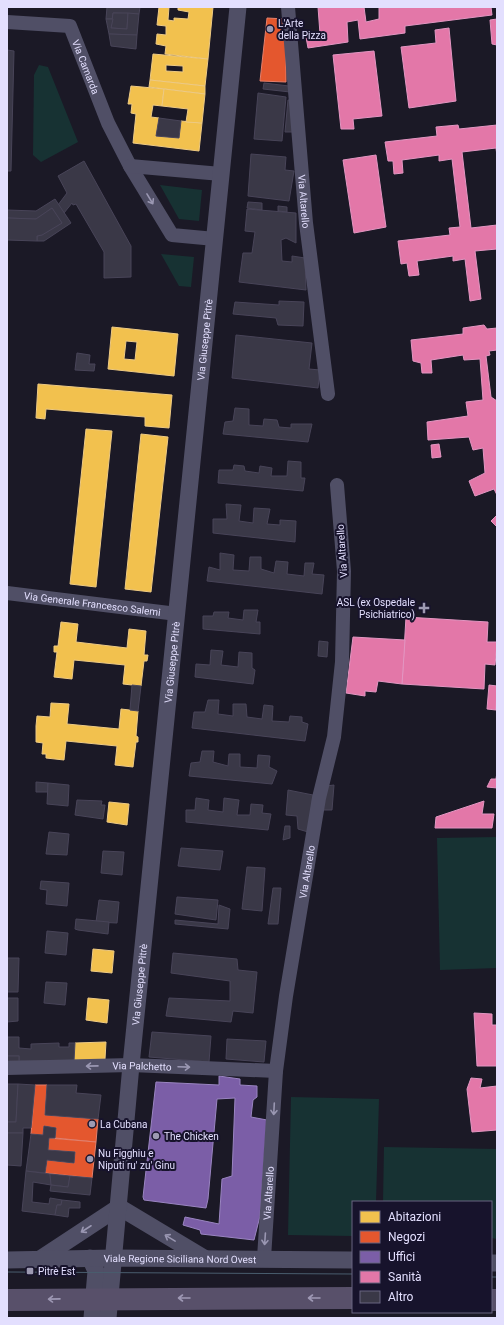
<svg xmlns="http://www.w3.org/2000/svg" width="504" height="1325" viewBox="0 0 504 1325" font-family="Roboto,sans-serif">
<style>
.green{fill:#173233}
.homes{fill:#f2c14e;stroke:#eeca83;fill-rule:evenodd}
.shops{fill:#e4572e;stroke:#e4806c}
.offices{fill:#7b5ea7;stroke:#9a85c1}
.health{fill:#e377a8;stroke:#e396c2}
.building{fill:#3a3847;stroke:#484458}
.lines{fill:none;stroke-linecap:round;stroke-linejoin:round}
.minor{stroke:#504f66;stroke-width:14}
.tertiary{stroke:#504f66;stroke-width:17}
.primary{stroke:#58506a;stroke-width:22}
.tram{stroke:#495d6e;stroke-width:1}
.oneway{stroke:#9a97b2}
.oneway2{stroke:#9e98b4}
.poi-dot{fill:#9d9ab2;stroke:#17132c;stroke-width:1.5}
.labels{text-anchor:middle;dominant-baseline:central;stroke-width:4;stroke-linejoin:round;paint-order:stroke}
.poi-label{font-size:10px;fill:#e3dffe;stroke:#17132c;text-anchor:start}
.street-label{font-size:10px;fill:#e3dffe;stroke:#17132c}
</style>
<rect width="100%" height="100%" fill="#1b1926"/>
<g class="green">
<polygon points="39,65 48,67 78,142 41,162 33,155 34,75"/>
<polygon points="160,185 202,190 199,221 179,219"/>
<polygon points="161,254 194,257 191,287 179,286"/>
<polygon points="497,837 497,968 440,970 437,838"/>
<polygon points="291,1097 379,1099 376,1202 353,1202 353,1236 288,1235"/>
<polygon points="384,1147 497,1149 497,1239 491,1238 491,1202 383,1202"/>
</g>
<g class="homes">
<polygon points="159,7 169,7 168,20 174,21 174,18 188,19 189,12 178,10 178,7 213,7 208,59 165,54 166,46 156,44 157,34 166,35 166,26 157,25"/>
<path d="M153 54 208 59 205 86 150 80ZM166 65 183 66V72L166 71Z"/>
<polygon points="150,80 205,86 205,94 149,87"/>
<polygon points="131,86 164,89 162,106 153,105 151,117 159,118 156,136 179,138 181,121 202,123 199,151 133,143 136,114 131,113 132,104 128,104"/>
<polygon points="164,89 205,94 202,123 186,122 188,109 162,106"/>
<path d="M112 327 178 334 174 376 108 369ZM126 341 137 342 135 360 124 359Z"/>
<polygon points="38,384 172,395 169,428 145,426 145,417 46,409 45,419 36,418"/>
<polygon points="86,429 112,431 96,587 70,584"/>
<polygon points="141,434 168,437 151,592 125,589"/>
<polygon points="61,622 78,624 76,642 127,648 129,629 146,631 144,655 148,655 147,661 144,661 141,686 123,684 125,665 74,660 72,679 54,677 57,652 54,652 54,646 58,646"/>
<polygon points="51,703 69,704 67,724 119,729 121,709 138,711 136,736 138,737 138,742 136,742 133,767 115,765 117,746 66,741 64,760 46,758 46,754 42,754 43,743 36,742 36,726 37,716 50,717"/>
<polygon points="109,802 129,804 127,825 107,822"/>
<polygon points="93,949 114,951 112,973 91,971"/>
<polygon points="88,998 109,1000 107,1023 86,1020"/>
<polygon points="106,1042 105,1059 74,1061 75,1043"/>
</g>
<g class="shops">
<polygon points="267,18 286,19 286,82 260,81"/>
<polygon points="35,1085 47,1085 45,1115 98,1119 96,1142 55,1138 56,1128 44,1126 43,1135 31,1134"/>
<polygon points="49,1138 96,1142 92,1178 45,1173 47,1160 74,1163 75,1152 48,1150"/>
</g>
<polygon class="offices" points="219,1076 240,1079 240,1085 257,1086 257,1097 253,1100 251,1117 267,1120 260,1216 254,1240 201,1234 200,1230 183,1225 185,1217 219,1224 222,1179 232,1176 235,1098 217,1099 208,1199 206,1208 144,1200 143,1197 156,1082 219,1085"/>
<g class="health">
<polygon points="318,7 364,7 366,22 379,19 379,7 491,7 492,15 405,26 405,33 360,39 358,20 347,22 348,42 308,48 306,37 320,34"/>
<polygon points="497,19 497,45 492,44 490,20"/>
<polygon points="449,28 456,101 409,108 401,47 436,43 435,30"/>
<polygon points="374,51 382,116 353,119 354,129 341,129 333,55"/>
<polygon points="458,125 459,129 497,125 497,156 496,148 462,152 471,228 497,225 497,249 475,251 481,299 470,301 465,259 453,261 453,256 417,261 419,275 409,276 407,263 401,264 398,241 450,235 449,228 460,227 452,159 439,161 439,155 402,160 403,173 394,174 393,161 388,161 385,142 437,136 436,127"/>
<polygon points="376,155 386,227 354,233 343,160"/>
<polygon points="484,325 487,329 497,328 497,350 489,351 490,355 486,356 491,397 497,401 497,495 494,489 475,496 469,481 485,473 483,448 473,450 469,437 428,440 427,422 468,416 466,402 483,400 480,359 464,360 463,355 431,360 432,373 422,373 421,363 413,361 411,340 463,334 463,328"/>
<polygon points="439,444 441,457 432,458 431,445"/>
<polygon points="497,515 497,527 491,521"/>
<polygon points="406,617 488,622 487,642 497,642 497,645 495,665 485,664 484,689 402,684"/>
<polygon points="353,637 405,640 402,684 378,681 376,692 365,691 365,696 346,693"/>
<polygon points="489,685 497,686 496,710 487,709"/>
<polygon points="497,772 497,788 487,787 491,779 496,779"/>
<polygon points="484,801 482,814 494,814 492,828 435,828 436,817"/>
<polygon points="474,1013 492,1014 492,1025 497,1025 497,1066 477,1066"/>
<polygon points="471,1078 482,1079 480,1088 497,1086 497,1130 472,1132 467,1089"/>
</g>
<g class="building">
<polygon points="107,7 140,7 139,14 113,13 113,19 106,19"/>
<polygon points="113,13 128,13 127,29 111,28"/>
<polygon points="128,13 139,14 137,35 109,34 106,19 113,19 111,28 127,29"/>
<polygon points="109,34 137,35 136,49 111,46"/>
<polygon points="7,50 14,51 11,171 7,171"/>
<polygon points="264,83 289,86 290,92 263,89"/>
<polygon points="258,93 286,97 282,141 254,139"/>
<polygon points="288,100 290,100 293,132 285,132"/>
<polygon points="159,118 181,121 179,138 156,136"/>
<polygon points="251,154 286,157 285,170 294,171 289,201 248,196"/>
<polygon points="84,161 131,246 131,277 104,278 104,252 76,204 73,205 72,203 64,213 58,205 67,193 58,176"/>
<polygon points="55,199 71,223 44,241 37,241 37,236 42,235 62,223 52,208 36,219 7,218 7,210 36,211"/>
<polygon points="248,202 262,203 262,210 247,208"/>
<polygon points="278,206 287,207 287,212 278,211"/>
<polygon points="52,208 62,223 42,235 37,236 37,241 7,240 7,218 36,219"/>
<polygon points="247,209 296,213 296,243 286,238 281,240 282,261 292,262 292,256 305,258 306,290 239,282 243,253 252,253 255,232 245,231"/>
<polygon points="279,301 304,302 303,326 278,325 276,318 233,314 235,302 279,305"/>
<polygon points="236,335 312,343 309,369 320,370 318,388 232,378"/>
<polygon points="77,353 90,355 89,364 95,364 94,371 75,370"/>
<polygon points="235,408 249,409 249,425 263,426 264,419 277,420 279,427 291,428 291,424 312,424 308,442 223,434 225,422 233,421"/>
<polygon points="288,461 301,462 301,478 305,478 303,491 218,483 219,470 233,470 234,465 244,466 245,471 259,473 260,466 272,468 271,476 287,476"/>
<polygon points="226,504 241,505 239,521 253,523 254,508 270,509 267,524 280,525 280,520 296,521 295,542 213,533 213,519 227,519"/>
<polygon points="220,553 234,555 233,570 249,571 250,557 261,557 261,569 274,573 276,561 288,562 287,574 304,576 305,563 314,563 312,574 324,575 322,594 207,581 209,567 220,570"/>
<polygon points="244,610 258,610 256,622 260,622 260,634 203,629 203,616 213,616 214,612 229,612 228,618 243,620"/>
<polygon points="319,641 328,642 327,657 318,656"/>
<polygon points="211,650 223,651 221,665 238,667 239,652 252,653 252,668 255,670 253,684 195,677 196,664 210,665"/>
<polygon points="132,685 141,686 138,711 130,710"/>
<polygon points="208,700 219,700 218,714 233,716 233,704 246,704 247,717 262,719 264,705 273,706 272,721 289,722 290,716 302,717 302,722 308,724 305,741 192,728 194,712 205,712"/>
<polygon points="202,751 214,751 213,762 228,766 229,754 240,754 240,767 257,768 258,755 270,756 269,767 277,771 272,784 189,776 191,763 200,762"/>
<polygon points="36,782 48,783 48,792 36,792"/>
<polygon points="48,783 69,785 68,806 47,804"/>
<polygon points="334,785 332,810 322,810 326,786"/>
<polygon points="288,790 313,795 308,832 298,829 297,816 286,815"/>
<polygon points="196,798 209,800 208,810 223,812 224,798 239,800 237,815 250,815 251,804 263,805 262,813 271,814 268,830 186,822 186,810 195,810"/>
<polygon points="77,800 102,801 101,805 105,805 103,819 75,815"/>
<polygon points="285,826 290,826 290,838 283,840"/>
<polygon points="49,832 69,834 67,855 46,854"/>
<polygon points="181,848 223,851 220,870 178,866"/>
<polygon points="103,851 124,852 122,875 101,873"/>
<polygon points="247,867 265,868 262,911 242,909"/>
<polygon points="41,881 69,883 67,906 46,904 47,890 40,889"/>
<polygon points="273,888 281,888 278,924 268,924"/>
<polygon points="177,897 218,900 216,920 175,914"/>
<polygon points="99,900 119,902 117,923 96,922"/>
<polygon points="219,905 230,909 228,929 175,924 175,920 218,924"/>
<polygon points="76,919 109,922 108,934 78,930 75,929"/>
<polygon points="47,931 68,933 66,955 45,953"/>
<polygon points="173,953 237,959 238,970 257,972 253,1013 233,1011 231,1022 166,1016 169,998 230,1001 230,981 171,973"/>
<polygon points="7,958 19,958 18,992 7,992"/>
<polygon points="46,982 67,983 65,1005 44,1003"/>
<polygon points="7,998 18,998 18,1021 7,1022"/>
<polygon points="152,1032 211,1036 209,1062 149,1057"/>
<polygon points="7,1037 19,1037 19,1048 31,1049 31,1044 59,1043 59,1047 69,1047 69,1043 75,1043 74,1061 19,1061 19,1056 7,1056"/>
<polygon points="227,1039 266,1041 264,1062 226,1059"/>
<rect x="7" y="1056" width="12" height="5"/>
<polygon points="7,1084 18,1084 16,1122 7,1122"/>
<polygon points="18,1084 35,1085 31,1128 23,1128 23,1133 7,1133 7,1122 16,1122"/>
<polygon points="47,1085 77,1085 76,1093 101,1095 98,1119 45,1115"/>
<polygon points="44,1126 56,1128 55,1138 49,1138 48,1150 75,1152 74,1163 47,1160 45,1173 26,1171 31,1134 43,1135"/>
<polygon points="7,1133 23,1133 21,1166 7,1165"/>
<polygon points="26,1171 50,1174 51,1185 33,1182 32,1202 49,1204 50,1198 62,1200 61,1205 57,1205 55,1215 22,1211"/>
<polygon points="50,1174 70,1176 68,1187 51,1185"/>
<polygon points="70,1176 92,1178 90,1195 50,1191 51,1185 68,1187"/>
<polygon points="62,1200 80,1202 80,1208 69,1208 68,1217 55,1215 57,1205 61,1205"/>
</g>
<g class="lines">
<g class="minor">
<path id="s1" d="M288 7 306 223 328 394"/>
<path id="s2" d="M7 22 70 26 108 123 130 166 172 235 215 239"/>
<polyline points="130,166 221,174"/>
<path id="s3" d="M7 593 177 614"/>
<path id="s4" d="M7 1068 131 1065 276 1071"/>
<path id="s5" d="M264 1258 276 1071 286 996 319 798 334 737 342 662 344 571 337 485"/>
</g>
<g class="tertiary">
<polyline points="119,1207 204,1258"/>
<polyline points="90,1258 96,1271 92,1318"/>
<polyline points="40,1259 119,1207"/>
<path id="s6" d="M7 1260 114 1258 353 1260"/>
<polyline points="491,1263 497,1263"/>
<path id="s7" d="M108 1318 131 1065 238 7"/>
</g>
<g class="primary">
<polyline points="7,1300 353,1298"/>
<polyline points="491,1300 497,1300"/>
</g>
<g class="tram">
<polyline points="7,1272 353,1274"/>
<polyline points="491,1277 497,1277"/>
</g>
</g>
<defs><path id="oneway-shaft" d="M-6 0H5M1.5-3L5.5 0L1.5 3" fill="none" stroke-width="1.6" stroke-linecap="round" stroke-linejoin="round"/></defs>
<g class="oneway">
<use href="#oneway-shaft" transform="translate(150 199) rotate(59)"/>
<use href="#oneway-shaft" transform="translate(92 1066) rotate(179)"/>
<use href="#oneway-shaft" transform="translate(184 1067) rotate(2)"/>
<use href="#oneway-shaft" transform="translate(274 1109) rotate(93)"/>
<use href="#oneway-shaft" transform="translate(86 1229) rotate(147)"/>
<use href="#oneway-shaft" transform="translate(170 1238) rotate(-149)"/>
<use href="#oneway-shaft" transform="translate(265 1239) rotate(94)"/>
</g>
<g class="oneway2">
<use href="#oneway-shaft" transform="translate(184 1298) rotate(180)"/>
<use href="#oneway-shaft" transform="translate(314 1298) rotate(180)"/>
<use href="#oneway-shaft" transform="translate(54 1299) rotate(179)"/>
</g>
<g class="poi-dot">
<circle cx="270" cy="29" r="4"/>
<path d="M422 602h4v4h4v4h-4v4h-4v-4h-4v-4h4z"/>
<circle cx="92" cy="1124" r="4"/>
<circle cx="156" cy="1136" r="4"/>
<circle cx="90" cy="1159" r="4"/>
<rect x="26" y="1267" width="8" height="8" rx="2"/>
</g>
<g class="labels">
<g class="poi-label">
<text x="278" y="23">L'Arte<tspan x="278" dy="12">della Pizza</tspan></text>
<text x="415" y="602" text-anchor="end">ASL (ex Ospedale<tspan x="415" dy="12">Psichiatrico)</tspan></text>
<text x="100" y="1124">La Cubana</text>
<text x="164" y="1136">The Chicken</text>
<text x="98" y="1153">Nu Figghiu e<tspan x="98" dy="12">Niputi ru' zu' Ginu</tspan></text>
<text x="38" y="1271">Pitrè Est</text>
</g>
<g class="street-label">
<text stroke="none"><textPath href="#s2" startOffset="107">Via Camarda</textPath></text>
<text stroke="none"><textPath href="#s1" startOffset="195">Via Altarello</textPath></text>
<text stroke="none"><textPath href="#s7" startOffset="983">Via Giuseppe Pitrè</textPath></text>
<text transform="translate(342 551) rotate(-94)">Via Altarello</text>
<text stroke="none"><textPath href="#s3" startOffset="86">Via Generale Francesco Salemi</textPath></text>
<text stroke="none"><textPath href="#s7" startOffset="659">Via Giuseppe Pitrè</textPath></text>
<text stroke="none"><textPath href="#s5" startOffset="389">Via Altarello</textPath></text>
<text stroke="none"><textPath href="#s7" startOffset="335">Via Giuseppe Pitrè</textPath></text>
<text stroke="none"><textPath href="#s4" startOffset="135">Via Palchetto</textPath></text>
<text stroke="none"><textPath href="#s5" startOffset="65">Via Altarello</textPath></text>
<text stroke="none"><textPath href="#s6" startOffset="173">Viale Regione Siciliana Nord Ovest</textPath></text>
</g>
</g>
<rect width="504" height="1325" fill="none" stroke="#e3dffe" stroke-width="16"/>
<rect x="352" y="1201" width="140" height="112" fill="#17132c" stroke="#696580"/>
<rect x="360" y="1211" width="20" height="12" fill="#f2c14e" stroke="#696580"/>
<text x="388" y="1221" font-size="12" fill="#e3dffe">Abitazioni</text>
<rect x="360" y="1231" width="20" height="12" fill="#e4572e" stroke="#696580"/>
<text x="388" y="1241" font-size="12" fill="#e3dffe">Negozi</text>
<rect x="360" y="1251" width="20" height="12" fill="#7b5ea7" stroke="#696580"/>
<text x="388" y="1261" font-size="12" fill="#e3dffe">Uffici</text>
<rect x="360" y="1271" width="20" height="12" fill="#e377a8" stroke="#696580"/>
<text x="388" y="1281" font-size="12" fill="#e3dffe">Sanità</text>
<rect x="360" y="1291" width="20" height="12" fill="#3a3847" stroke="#696580"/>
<text x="388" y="1301" font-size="12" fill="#e3dffe">Altro</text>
</svg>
